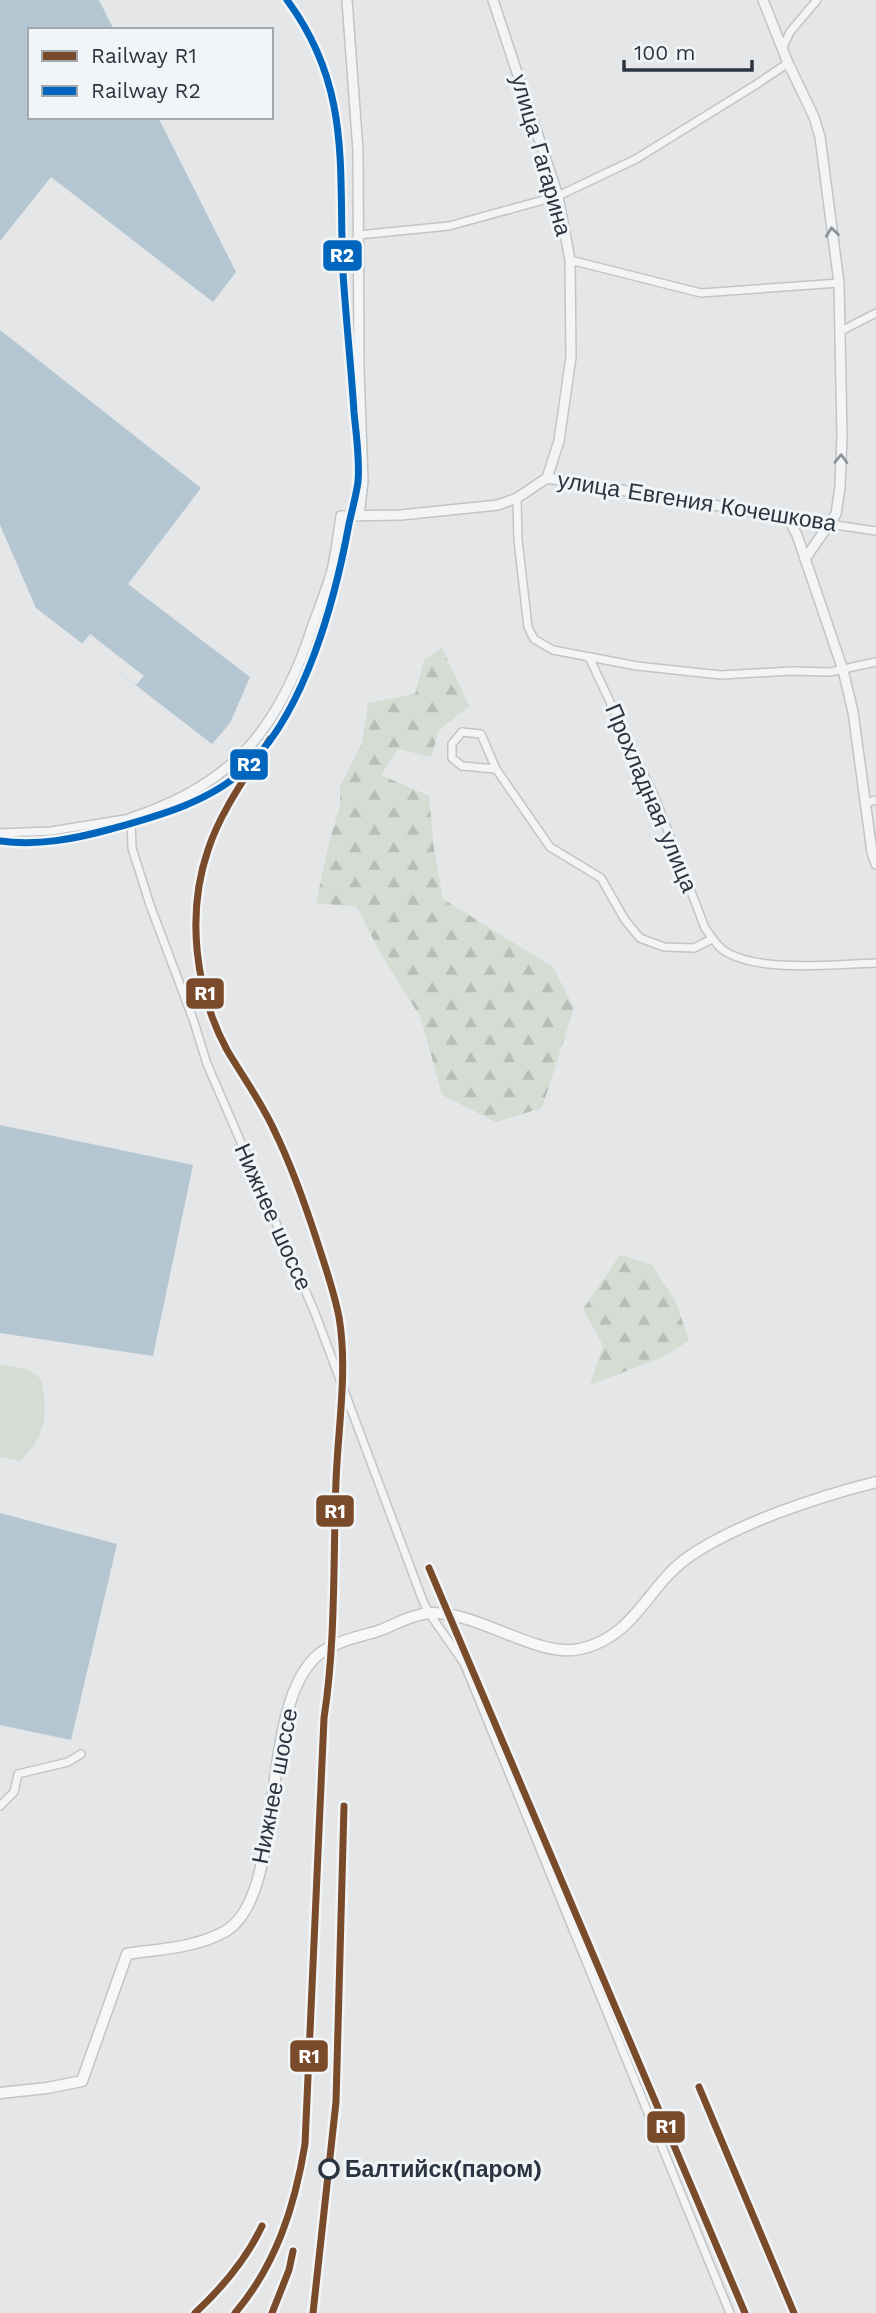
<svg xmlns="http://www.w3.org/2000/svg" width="876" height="2313" viewBox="0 0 876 2313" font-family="'Work Sans',sans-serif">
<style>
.forest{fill:url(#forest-firs)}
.pitch{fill:#d5dcd4}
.water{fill:#b4c6d1}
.pier{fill:#e4e6e8}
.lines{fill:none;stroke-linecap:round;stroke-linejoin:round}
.minor-casing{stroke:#c2c4c6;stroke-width:10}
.tertiary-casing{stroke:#c2c4c6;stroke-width:12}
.secondary-casing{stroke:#c2c4c6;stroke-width:13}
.minor{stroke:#f3f4f5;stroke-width:7}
.tertiary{stroke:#f3f4f5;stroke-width:9}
.secondary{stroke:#f7f7f7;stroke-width:10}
.rail-1-casing{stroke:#f2f5f7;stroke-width:12}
.rail-2-casing{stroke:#f2f5f7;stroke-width:12}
.rail-1{stroke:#7a4b2a;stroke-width:7}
.rail-2{stroke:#0065bd;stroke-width:7}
.oneway{stroke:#8f949b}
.stop-dot{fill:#f2f5f7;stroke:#2b3541;stroke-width:3.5}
.labels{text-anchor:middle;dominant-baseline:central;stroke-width:6;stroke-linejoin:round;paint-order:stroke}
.street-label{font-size:23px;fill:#2b3541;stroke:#f2f5f7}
.stop-label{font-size:23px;font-weight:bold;fill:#2b3541;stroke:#f2f5f7;text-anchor:start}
.line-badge{stroke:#f2f5f7;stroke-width:2.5}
.badge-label{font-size:19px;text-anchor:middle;font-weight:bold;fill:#fff}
</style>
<defs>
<pattern id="forest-firs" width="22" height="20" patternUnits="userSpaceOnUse" patternTransform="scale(1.75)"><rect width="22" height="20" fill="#d5dcd4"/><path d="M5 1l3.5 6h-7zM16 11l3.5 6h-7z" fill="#b7bdb7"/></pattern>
</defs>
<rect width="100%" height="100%" fill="#e4e6e8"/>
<g class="forest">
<polygon points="442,648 469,706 439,730 431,757 398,749 381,775 429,796 434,849 443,899 553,967 574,1008 542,1108 496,1122 442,1095 421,1018 379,951 357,907 316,903 329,843 340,806 340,787 362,743 368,703 415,694 424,660"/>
<polygon points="620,1255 651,1264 676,1302 689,1341 663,1357 590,1385 603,1346 583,1309"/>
</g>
<path class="pitch" d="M0 1364 29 1370 41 1379C48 1413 47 1436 20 1461L0 1457Z"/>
<g class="water">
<polygon points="0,0 99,0 114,30 30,30 30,117 158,117 236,272 213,302 51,177 0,241"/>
<polygon points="0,330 201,488 128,584 250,677 230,723 212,744 36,608 0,525"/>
<polygon points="0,1125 193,1165 153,1356 0,1333"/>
<polygon points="0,1513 117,1544 71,1740 0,1725"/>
</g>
<polygon class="pier" points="90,634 144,676 136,685 82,644"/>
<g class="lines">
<g class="minor-casing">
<g id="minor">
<polyline points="782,49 790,32 817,0"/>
<polyline points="358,235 449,226 558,196 636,159 757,84 788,63"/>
<polyline points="570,260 701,293 839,283"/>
<polyline points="841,331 876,313"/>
<polyline points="517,498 518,540 528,627 534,639 553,650 637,666 721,675 791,671 830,672 876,662"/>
<polyline points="829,524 876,531"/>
<path d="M589 657 656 800 705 928C711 936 717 947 726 952 762 973 835 964 876 963"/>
<polyline points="496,769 462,766 452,758 452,744 462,732 481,734 496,769 550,847 601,878 625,920 640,938 664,947 694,948 712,939"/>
<polyline points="865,803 876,800"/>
<polyline points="0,833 51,831 131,818 132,848 150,905 193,1019 207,1064 315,1313 423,1601 429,1613 464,1663 730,2313"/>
<polyline points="0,1806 14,1792 18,1774 68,1762 81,1754"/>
</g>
</g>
<g class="tertiary-casing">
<g id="tertiary">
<polyline points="347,0 358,151 359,371 363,481 359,516"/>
<polyline points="493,0 558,196 570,260 571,357 559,441 547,478"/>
<polyline points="763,0 788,63 814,117 820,137 839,283 842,436 840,487 836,514 805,559"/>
<polyline points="788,518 797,535 843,670 853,712 872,852 876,864"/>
<path d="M131 818C235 784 280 727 313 625 319 608 326 591 331 574 336 556 338 535 341 516L401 515 498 505 517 498 547 478 829 524"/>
</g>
</g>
<g class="secondary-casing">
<path id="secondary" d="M0 2093 47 2088 82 2081 127 1954C159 1949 195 1948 224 1932 289 1897 256 1705 319 1654 336 1641 358 1637 378 1631 394 1625 415 1613 433 1613 481 1613 537 1658 580 1649 636 1637 647 1585 690 1556 738 1523 820 1496 876 1482"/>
</g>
<use href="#minor" class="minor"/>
<use href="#tertiary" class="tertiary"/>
<use href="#secondary" class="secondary"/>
<g class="rail-1-casing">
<g id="rail-1">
<polyline points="429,1568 745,2313"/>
<polyline points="699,2087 794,2313"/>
<path d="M195 2313C222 2288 246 2260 262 2226"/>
<path d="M235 2313C276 2265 295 2206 305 2144L324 1718C336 1640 333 1560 336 1481 338 1427 348 1370 339 1317 334 1291 325 1266 317 1241 305 1204 292 1167 275 1132 262 1103 243 1077 227 1050 195 991 186 914 208 850 221 810 248 774 270 739"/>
<polyline points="272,2313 289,2270 293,2251"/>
<polyline points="313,2313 336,2102 344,1806"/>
</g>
</g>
<g class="rail-2-casing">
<path id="rail-2" d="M0 841C39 846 74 839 111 829 158 816 210 802 246 768 305 713 335 600 349 524 352 510 356 496 358 482 360 459 356 434 354 412 351 366 346 319 343 273 338 171 353 89 287 0"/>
</g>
<use href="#rail-1" class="rail-1"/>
<use href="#rail-2" class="rail-2"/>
</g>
<defs><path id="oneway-chevron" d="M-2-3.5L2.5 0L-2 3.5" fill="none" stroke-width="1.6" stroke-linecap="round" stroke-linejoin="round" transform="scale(1.75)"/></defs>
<g class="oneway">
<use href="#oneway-chevron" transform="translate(832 232) rotate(-97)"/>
<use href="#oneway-chevron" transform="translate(841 459) rotate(-88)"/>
</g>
<circle class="stop-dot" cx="329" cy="2169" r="9"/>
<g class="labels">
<g class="street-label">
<text transform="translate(541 155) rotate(74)">улица Гагарина</text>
<text transform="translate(697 502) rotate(9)">улица Евгения Кочешкова</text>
<text transform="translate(651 798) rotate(67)">Прохладная улица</text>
<text transform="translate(273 1217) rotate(66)">Нижнее шоссе</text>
<text transform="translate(275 1786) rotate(-79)">Нижнее шоссе</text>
</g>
<g class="stop-label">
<text x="345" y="2169">Балтийск(паром)</text>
</g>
</g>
<g class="line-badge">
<rect x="322" y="239" width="41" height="33" rx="7" fill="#0065bd"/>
<rect x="229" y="748" width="40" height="33" rx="7" fill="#0065bd"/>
<rect x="185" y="977" width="40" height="33" rx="7" fill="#7a4b2a"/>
<rect x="315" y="1494" width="40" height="34" rx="7" fill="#7a4b2a"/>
<rect x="289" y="2039" width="40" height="34" rx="7" fill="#7a4b2a"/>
<rect x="646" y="2110" width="40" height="34" rx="7" fill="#7a4b2a"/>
</g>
<g class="badge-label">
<text x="342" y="262">R2</text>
<text x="249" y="771">R2</text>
<text x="205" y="1000">R1</text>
<text x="335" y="1518">R1</text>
<text x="309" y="2063">R1</text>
<text x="666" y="2133">R1</text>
</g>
<rect x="28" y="28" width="245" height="91" fill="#f2f5f7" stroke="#a2a8ae" stroke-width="2"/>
<rect x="42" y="51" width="35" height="10" fill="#7a4b2a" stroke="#a2a8ae" stroke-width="2"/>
<text x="91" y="63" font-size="21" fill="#2b3541">Railway R1</text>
<rect x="42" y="86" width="35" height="10" fill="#0065bd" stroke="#a2a8ae" stroke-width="2"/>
<text x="91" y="98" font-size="21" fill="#2b3541">Railway R2</text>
<path d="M624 60v10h128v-10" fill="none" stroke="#2b3541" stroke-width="3.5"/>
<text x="634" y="60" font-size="21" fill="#2b3541" stroke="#f2f5f7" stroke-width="5" paint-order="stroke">100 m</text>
</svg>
